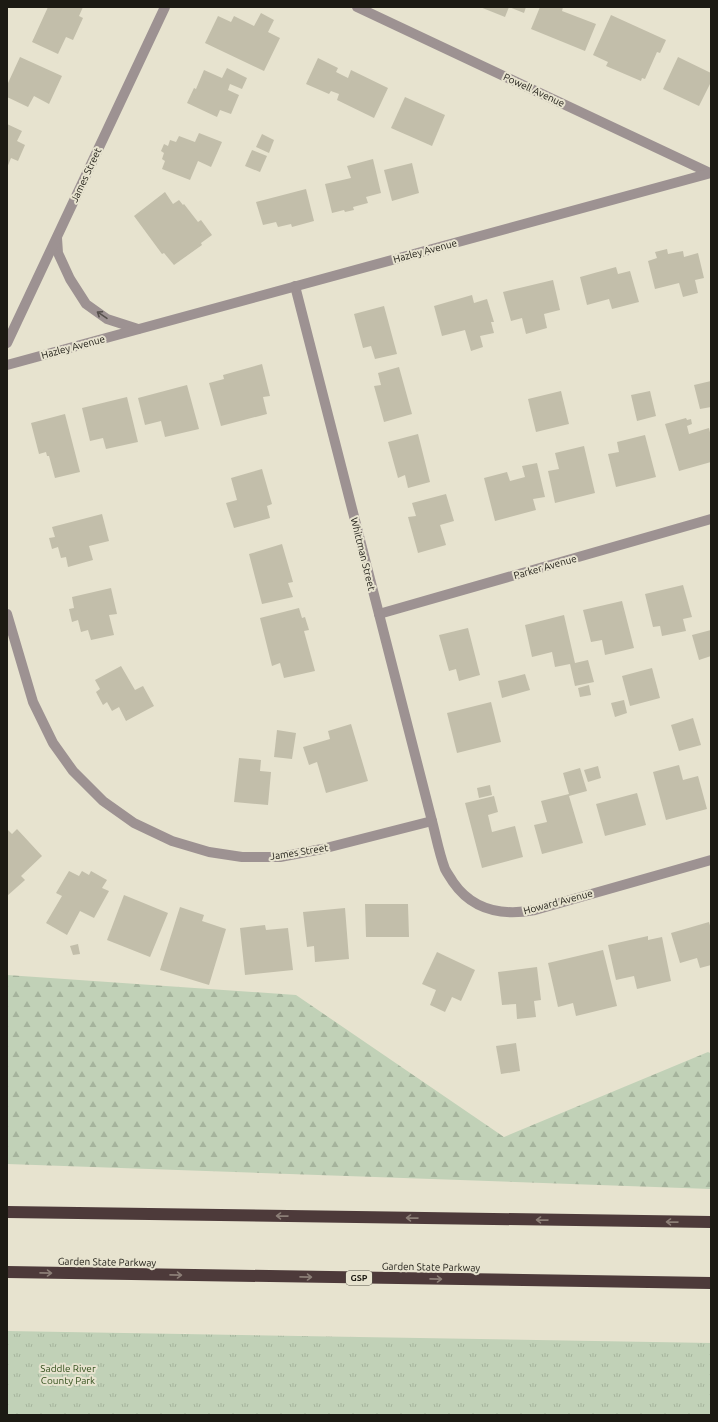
<svg xmlns="http://www.w3.org/2000/svg" width="718" height="1422" viewBox="0 0 718 1422" font-family="Ubuntu,sans-serif">
<style>
.forest{fill:url(#forest-firs)}
.park{fill:url(#park-tufts)}
.building{fill:#c2beaa}
.lines{fill:none;stroke-linecap:round;stroke-linejoin:round}
.minor{stroke:#9d9292;stroke-width:10}
.highway{stroke:#4d3a3a;stroke-width:12}
.oneway{stroke:#56504c}
.oneway2{stroke:#8b7e76}
.labels{text-anchor:middle;dominant-baseline:central;stroke-width:4;stroke-linejoin:round;paint-order:stroke}
.shield{fill:#e7e3cf;stroke:#59564b;stroke-width:1}
.shield-label{font-size:9px;font-weight:bold;fill:#1c1a13}
.street-label{font-size:10px;fill:#1c1a13;stroke:#e7e3cf}
.park-label{font-size:10px;fill:#304d19;stroke:#e7e3cf}
</style>
<defs>
<pattern id="forest-firs" width="22" height="20" patternUnits="userSpaceOnUse"><rect width="22" height="20" fill="#c1d1b7"/><path d="M5 1l3.5 6h-7zM16 11l3.5 6h-7z" fill="#a5b39c"/></pattern>
<pattern id="park-tufts" width="24" height="20" patternUnits="userSpaceOnUse"><rect width="24" height="20" fill="#c1d1b7"/><path d="M3 7l-1-3M5 7V3M7 7l1-3M15 17l-1-3M17 17v-4M19 17l1-3" fill="none" stroke="#a5b39c"/></pattern>
</defs>
<rect width="100%" height="100%" fill="#e7e3cf"/>
<polygon class="forest" points="7,975 296,995 504,1137 708,1052 710,1053 711,1189 7,1164"/>
<polygon class="park" points="7,1331 711,1343 711,1415 7,1415"/>
<g class="building">
<polygon points="48,7 83,7 79,16 83,18 73,40 66,37 58,54 32,42"/>
<polygon points="480,7 526,7 524,13 509,7 505,17"/>
<polygon points="540,7 563,7 562,11 596,24 585,51 531,29"/>
<polygon points="261,13 274,20 268,32 280,38 264,71 205,43 218,16 231,22 234,16 254,26"/>
<polygon points="611,15 666,40 660,53 657,52 645,79 642,78 641,81 606,66 608,62 593,55"/>
<polygon points="20,57 62,76 49,104 34,96 28,107 7,97 7,83 8,83"/>
<polygon points="678,57 711,73 711,82 699,106 663,89"/>
<polygon points="318,58 338,68 336,72 348,78 351,70 388,88 374,118 337,100 339,94 331,91 329,94 306,84"/>
<polygon points="227,68 247,78 242,89 230,84 228,90 239,95 231,114 220,110 217,117 187,103 194,88 196,89 204,70 222,78"/>
<polygon points="405,97 445,115 432,146 391,128"/>
<polygon points="7,124 22,131 17,141 25,145 18,161 11,158 7,168"/>
<polygon points="199,133 222,142 211,167 198,161 190,180 162,169 165,161 162,159 164,153 161,151 164,144 168,146 170,140 176,142 179,136 195,142"/>
<polygon points="262,134 274,140 269,153 256,147"/>
<polygon points="252,150 267,156 260,172 245,166"/>
<polygon points="373,159 381,193 366,197 368,203 353,207 354,210 345,212 344,210 332,213 325,184 351,178 347,166"/>
<polygon points="412,163 419,193 392,201 384,170"/>
<polygon points="306,189 314,221 292,227 291,224 278,227 276,222 263,225 256,202"/>
<polygon points="165,192 173,204 179,200 183,205 184,204 198,222 201,220 212,235 201,243 202,245 174,265 164,253 162,254 134,216"/>
<polygon points="667,249 668,254 683,251 684,257 698,253 704,278 695,280 698,293 683,297 679,283 655,289 648,261 657,258 655,252"/>
<polygon points="616,267 618,274 630,271 639,302 612,309 609,299 587,305 580,277"/>
<polygon points="553,280 560,310 544,314 547,328 526,334 522,318 511,321 503,292"/>
<polygon points="472,295 474,303 487,299 494,322 491,322 494,333 480,336 483,347 471,351 465,330 442,336 434,306"/>
<polygon points="384,306 397,354 375,359 371,346 363,348 354,314"/>
<polygon points="262,364 270,396 263,397 267,414 221,426 209,383 224,379 223,375"/>
<polygon points="399,367 412,414 384,422 374,386 381,385 378,373"/>
<polygon points="711,381 711,407 700,409 694,385"/>
<polygon points="187,385 199,429 165,437 161,421 145,425 138,398"/>
<polygon points="561,391 569,424 536,432 528,399"/>
<polygon points="650,391 656,416 637,421 631,395"/>
<polygon points="127,397 138,442 106,449 103,438 90,441 82,408"/>
<polygon points="65,414 80,472 55,478 49,456 47,456 46,452 39,454 31,423"/>
<polygon points="686,418 687,420 691,419 692,424 687,426 689,434 709,428 711,437 711,462 679,471 665,424"/>
<polygon points="418,434 430,482 408,488 405,475 398,478 388,442"/>
<polygon points="645,435 656,477 616,487 608,454 619,452 617,442"/>
<polygon points="584,446 595,493 555,503 548,471 559,469 555,453"/>
<polygon points="537,463 545,497 533,499 536,510 495,521 484,478 507,472 510,481 525,477 522,466"/>
<polygon points="262,469 272,504 267,506 270,518 234,528 226,503 237,500 231,478"/>
<polygon points="446,494 454,521 440,525 446,545 418,553 408,517 416,516 412,503"/>
<polygon points="102,514 109,541 89,546 93,560 68,567 66,557 61,558 58,547 52,549 49,538 55,537 52,527"/>
<polygon points="282,544 293,582 288,583 293,597 262,604 249,554"/>
<polygon points="683,585 692,617 683,619 686,631 662,636 660,626 653,627 645,594"/>
<polygon points="111,588 117,614 109,615 114,635 91,640 88,630 81,632 78,620 72,622 69,609 74,608 72,597"/>
<polygon points="622,601 634,648 605,655 602,640 591,642 583,610"/>
<polygon points="299,608 302,618 305,617 309,630 304,631 315,671 284,678 280,663 272,666 260,618"/>
<polygon points="564,615 575,663 588,660 594,682 575,686 570,664 555,667 552,652 532,657 525,625"/>
<polygon points="468,628 480,675 459,681 456,669 449,671 439,635"/>
<polygon points="711,630 711,656 699,660 692,635"/>
<polygon points="121,666 135,690 143,686 154,706 126,721 119,707 112,711 107,702 103,705 96,692 100,689 95,680"/>
<polygon points="652,668 660,698 630,706 622,676"/>
<polygon points="525,674 530,690 502,698 498,681"/>
<polygon points="589,685 591,695 580,697 578,688"/>
<polygon points="624,700 627,713 615,717 611,703"/>
<polygon points="491,702 501,742 457,753 447,713"/>
<polygon points="693,718 701,745 679,751 671,725"/>
<polygon points="351,724 368,781 326,793 317,762 309,765 303,747 330,739 328,731"/>
<polygon points="277,730 296,733 292,759 274,757"/>
<polygon points="239,758 261,760 260,771 271,772 268,805 234,802"/>
<polygon points="679,765 683,780 698,776 707,809 666,820 653,772"/>
<polygon points="598,766 601,778 588,782 584,770"/>
<polygon points="580,768 587,791 569,796 583,843 542,854 534,825 547,822 541,801 569,794 563,773"/>
<polygon points="490,785 492,795 479,798 477,788"/>
<polygon points="637,793 646,825 605,836 596,804"/>
<polygon points="494,796 498,812 488,815 492,832 515,826 523,857 482,868 465,803"/>
<polygon points="7,829 12,834 17,829 42,856 21,876 25,880 7,896"/>
<polygon points="69,871 79,876 82,871 89,875 91,871 107,880 102,888 109,891 94,918 80,911 67,935 46,923 62,896 56,893"/>
<polygon points="124,895 168,913 150,957 107,940"/>
<polygon points="365,904 408,904 409,937 366,937"/>
<polygon points="180,907 204,915 202,921 226,929 209,985 160,970"/>
<polygon points="345,908 349,959 315,962 314,946 307,947 303,912"/>
<polygon points="709,922 711,929 711,965 700,968 697,958 680,963 671,933"/>
<polygon points="265,925 266,930 288,928 293,970 245,975 240,928"/>
<polygon points="648,936 648,940 662,937 671,981 637,989 634,976 616,980 608,945"/>
<polygon points="78,944 80,954 73,955 70,946"/>
<polygon points="603,950 617,1006 576,1016 573,1003 558,1007 548,963"/>
<polygon points="437,952 475,970 461,1001 452,997 445,1012 430,1005 436,990 422,984"/>
<polygon points="537,967 541,1000 534,1001 536,1017 517,1019 516,1004 502,1005 498,972"/>
<polygon points="516,1043 520,1071 501,1074 496,1046"/>
</g>
<g class="lines">
<g class="minor">
<polyline points="357,7 710,173"/>
<polyline points="57,238 58,253 70,279 86,304 107,319 138,329"/>
<path d="M295 286 432 821C436 836 439 853 445 869 447 873 450 877 453 882 473 911 503 916 535 910L711 860"/>
<polyline points="7,343 165,7"/>
<polyline points="7,365 711,173"/>
<polyline points="7,614 33,702 53,743 73,771 103,801 134,823 172,841 209,852 242,857 280,857 322,849 432,821"/>
<polyline points="379,614 711,519"/>
</g>
<g class="highway">
<polyline points="7,1212 711,1222"/>
<polyline points="7,1272 711,1283"/>
</g>
</g>
<defs><path id="oneway-shaft" d="M-6 0H5M1.5-3L5.5 0L1.5 3" fill="none" stroke-width="1.6" stroke-linecap="round" stroke-linejoin="round"/></defs>
<use class="oneway" href="#oneway-shaft" transform="translate(102 315) rotate(-146)"/>
<g class="oneway2">
<use href="#oneway-shaft" transform="translate(282 1216) rotate(-179)"/>
<use href="#oneway-shaft" transform="translate(412 1218) rotate(-179)"/>
<use href="#oneway-shaft" transform="translate(542 1220) rotate(-179)"/>
<use href="#oneway-shaft" transform="translate(672 1222) rotate(-179)"/>
<use href="#oneway-shaft" transform="translate(46 1273) rotate(1)"/>
<use href="#oneway-shaft" transform="translate(176 1275) rotate(1)"/>
<use href="#oneway-shaft" transform="translate(306 1277) rotate(1)"/>
<use href="#oneway-shaft" transform="translate(436 1279) rotate(1)"/>
</g>
<g class="labels">
<rect class="shield" x="346" y="1271" width="26" height="14" rx="3"/>
<g class="shield-label">
<text x="359" y="1278">GSP</text>
</g>
<g class="street-label">
<text transform="translate(534 90) rotate(25)">Powell Avenue</text>
<text transform="translate(86 175) rotate(-65)">James Street</text>
<text transform="translate(425 251) rotate(-15)">Hazley Avenue</text>
<text transform="translate(73 347) rotate(-15)">Hazley Avenue</text>
<text transform="translate(363 554) rotate(76)">Whittman Street</text>
<text transform="translate(545 567) rotate(-16)">Parker Avenue</text>
<text transform="translate(299 852) rotate(-9)">James Street</text>
<text transform="translate(558 902) rotate(-15)">Howard Avenue</text>
<text transform="translate(107 1262) rotate(1)">Garden State Parkway</text>
<text transform="translate(431 1267) rotate(1)">Garden State Parkway</text>
</g>
<g class="park-label">
<text x="68" y="1368">Saddle River<tspan x="68" dy="12">County Park</tspan></text>
</g>
</g>
<rect width="718" height="1422" fill="none" stroke="#1c1a13" stroke-width="16"/>
</svg>
